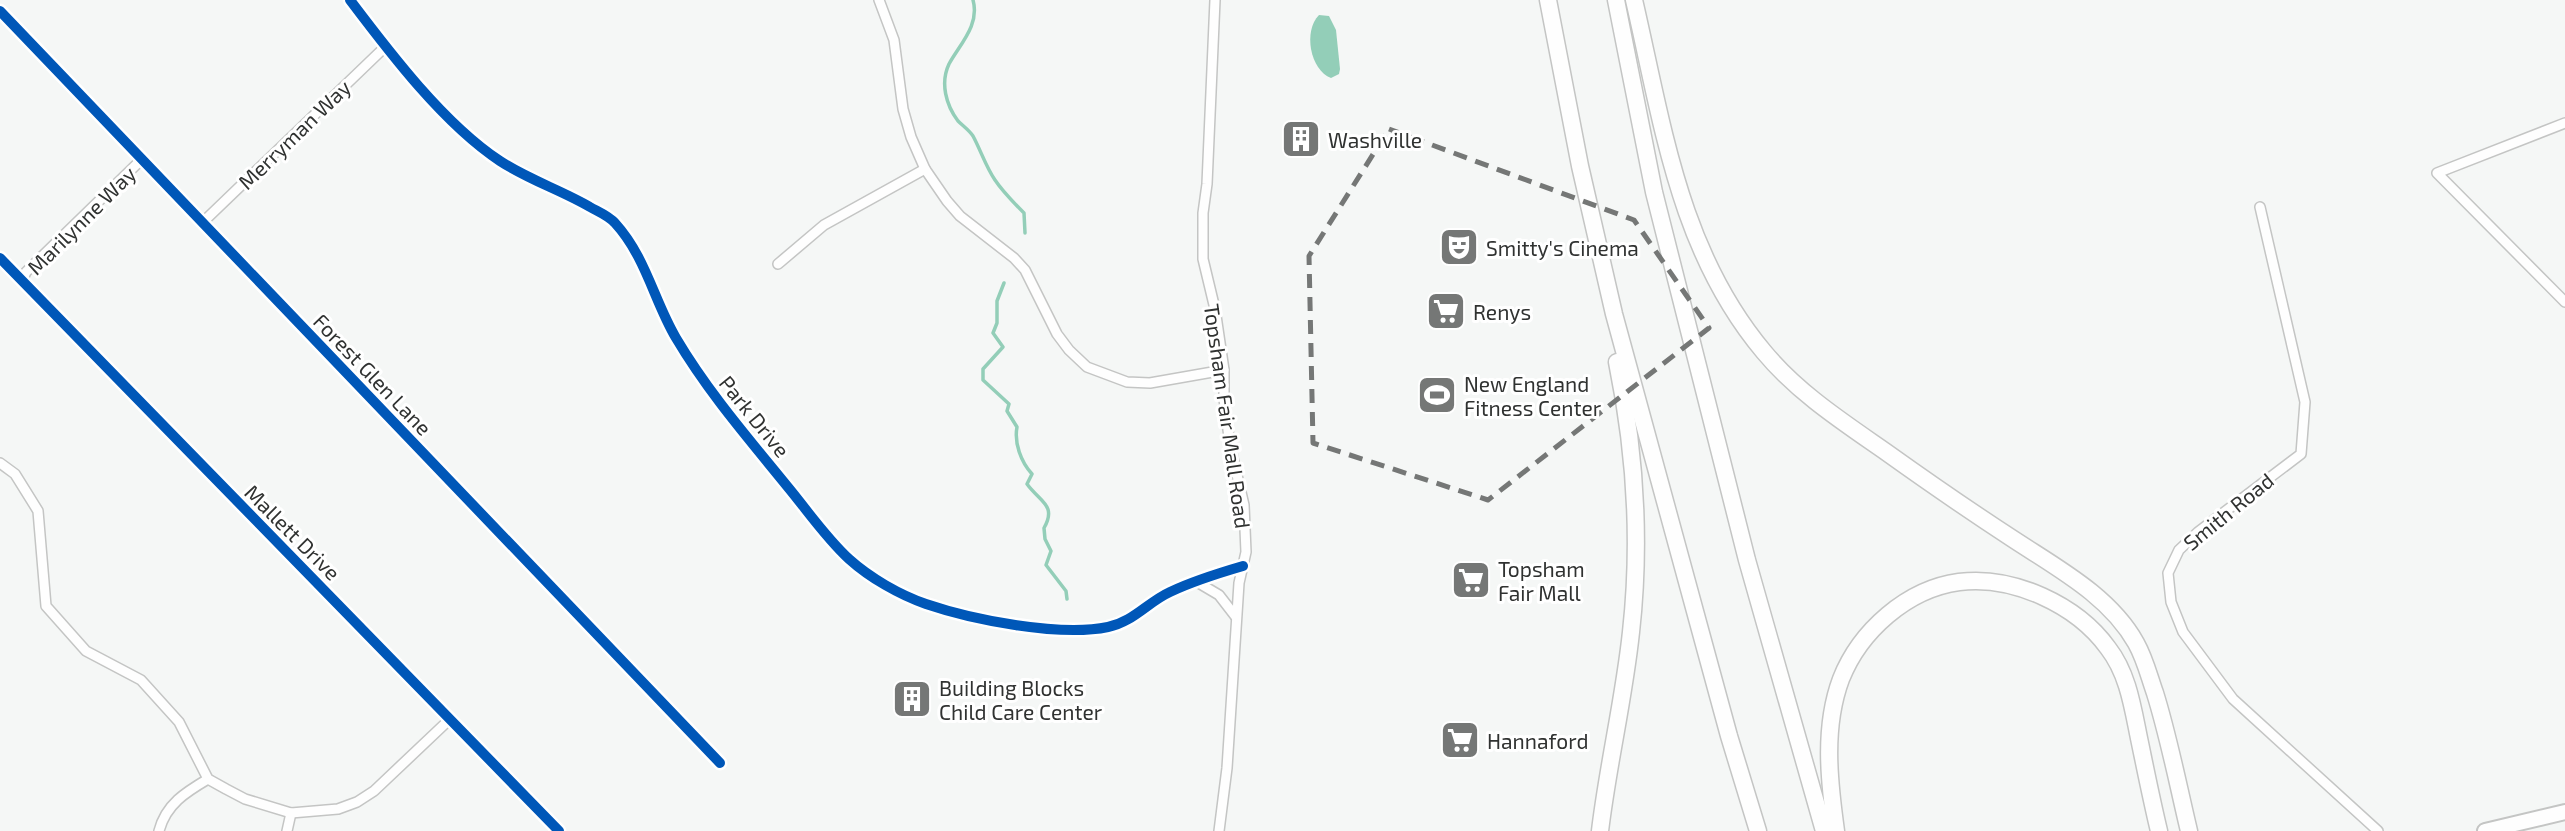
<svg xmlns="http://www.w3.org/2000/svg" width="2565" height="831" viewBox="0 0 2565 831" font-family="'Exo 2',sans-serif">
<style>
.water{fill:#93ceb8}
.lines{fill:none;stroke-linecap:round;stroke-linejoin:round}
.stream{stroke:#93ceb8;stroke-width:3.5}
.minor-casing{stroke:#c4c5c4;stroke-width:12}
.trunk-casing{stroke:#c4c5c4;stroke-width:18}
.motorway-casing{stroke:#c4c5c4;stroke-width:19}
.minor{stroke:#fefefe;stroke-width:9}
.trunk{stroke:#fefefe;stroke-width:14}
.motorway{stroke:#fefefe;stroke-width:16}
.cycleway-casing{stroke:#fff;stroke-width:15}
.cycleway{stroke:#0057b8;stroke-width:10}
.marked{fill:none;stroke:#757776;stroke-width:5;stroke-dasharray:14 9;stroke-linejoin:round}
.labels{text-anchor:middle;dominant-baseline:central;stroke-width:6;stroke-linejoin:round;paint-order:stroke}
.street-label{font-size:21px;fill:#303231;stroke:#fff}
.poi-label{font-size:21px;fill:#303231;stroke:#fff;text-anchor:start}
</style>
<rect width="100%" height="100%" fill="#f5f7f6"/>
<path class="water" d="M1319 15 1329 16 1336 30 1340 69 1339 74 1331 78C1310 70 1303 31 1319 15Z"/>
<g class="lines">
<g class="stream">
<path d="M973 0C980 25 960 44 949 64 940 83 946 105 958 121 963 126 969 130 973 136 981 151 986 167 995 180 1003 192 1014 203 1024 213L1025 233"/>
<path d="M1004 283 997 301V323L993 333 1003 347 983 369V380L1009 404 1007 411 1017 427C1014 443 1021 462 1032 474L1027 484C1040 502 1057 505 1044 528L1045 539 1051 551 1046 565 1066 591 1067 599"/>
</g>
<g class="minor-casing">
<g id="minor">
<path d="M350 0C390 53 444 124 500 161 529 180 561 190 590 207 599 212 609 216 615 223 646 257 654 301 676 338 708 392 748 438 787 486 807 510 826 538 849 559 870 578 900 595 926 604 973 620 1060 637 1108 627 1133 622 1148 602 1170 592 1193 581 1219 573 1243 566"/>
<polyline points="879,0 894,40 903,109 911,137 925,169 947,201 960,216 1014,258 1025,270 1057,334 1069,350 1087,367 1127,382 1150,383 1224,370"/>
<polyline points="1215,0 1207,184 1203,213 1203,259 1215,309 1224,370 1224,399 1230,445 1244,505 1246,552 1239,583 1227,768 1219,831"/>
<polyline points="0,11 720,763"/>
<polyline points="2565,123 2437,173 2565,302"/>
<polyline points="2260,207 2305,402 2301,454 2198,532 2179,550 2168,573 2171,602 2183,632 2233,699 2378,831"/>
<polyline points="202,223 386,46"/>
<polyline points="0,258 559,831"/>
<polyline points="778,264 824,225 925,169"/>
<polyline points="22,281 26,272 141,160"/>
<polyline points="0,463 15,474 38,511 46,606 86,651 141,680 179,722 208,779 226,789 245,799 291,813 338,809 357,802 374,791 450,719"/>
<polyline points="1197,582 1219,595 1236,617"/>
<path d="M159 831C166 804 186 792 208 779"/>
<polyline points="287,831 291,813"/>
</g>
</g>
<g class="trunk-casing">
<polyline id="trunk" points="2485,831 2565,812"/>
</g>
<g class="motorway-casing">
<g id="motorway">
<polyline points="1548,0 1580,166 1614,314 1729,736 1758,831"/>
<polyline points="1616,0 1654,192 1747,560 1824,831"/>
<path d="M1634 0C1663 125 1679 251 1764 352 1798 393 1843 422 1886 452 1928 482 1970 511 2013 539 2057 568 2110 596 2136 643 2145 659 2149 676 2155 693 2169 738 2178 785 2189 831"/>
<path d="M1600 831C1608 764 1624 699 1631 632 1641 542 1635 450 1617 362"/>
<path d="M1836 831C1829 781 1823 727 1841 679 1860 631 1907 589 1959 582 2013 575 2077 605 2108 648 2129 675 2133 710 2140 743 2146 772 2152 802 2159 831"/>
</g>
</g>
<use href="#minor" class="minor"/>
<use href="#trunk" class="trunk"/>
<use href="#motorway" class="motorway"/>
<g class="cycleway-casing">
<g id="cycleway">
<path d="M350 0C390 53 444 124 500 161 529 180 561 190 590 207 599 212 609 216 615 223 646 257 654 301 676 338 708 392 748 438 787 486 807 510 826 538 849 559 870 578 900 595 926 604 973 620 1060 637 1108 627 1133 622 1148 602 1170 592 1193 581 1219 573 1243 566"/>
<polyline points="0,11 720,763"/>
<polyline points="0,258 559,831"/>
</g>
</g>
<use href="#cycleway" class="cycleway"/>
</g>
<path class="marked" d="M1389 129 1634 220 1709 328 1488 500 1313 443 1309 256Z"/>
<defs>
<g id="building-square" transform="scale(2.0125)"><rect x="-9" y="-9" width="18" height="18" rx="4" fill="#757776" stroke="#fff"/><path d="M-4-6H4V6H1V3H-1V6H-4ZM-2.5-4.3h1.7v1.8h-1.7ZM.8-4.3h1.7v1.8H.8ZM-2.5-1h1.7V.8h-1.7ZM.8-1h1.7V.8H.8Z" fill="#fff"/></g>
<g id="theatre-square" transform="scale(2.0125)"><rect x="-9" y="-9" width="18" height="18" rx="4" fill="#757776" stroke="#fff"/><path d="M-5-5.5Q0-4 5-5.5V0Q5 5 0 6Q-5 5-5 0ZM-3.3-2.5H-1v1.5H-3.3ZM1-2.5H3.3v1.5H1ZM-2.8 1Q0 5.5 2.8 1Z" fill="#fff"/></g>
<g id="supermarket-square" transform="scale(2.0125)"><rect x="-9" y="-9" width="18" height="18" rx="4" fill="#757776" stroke="#fff"/><path d="M-6-5.5h2.5l.6 2H6L4.5 2H-2.5L-4.4-4H-6ZM-1.5 3.2a1.3 1.3 0 1 0 .1 0ZM3 3.2a1.3 1.3 0 1 0 .1 0Z" fill="#fff"/></g>
<g id="stadium-square" transform="scale(2.0125)"><rect x="-9" y="-9" width="18" height="18" rx="4" fill="#757776" stroke="#fff"/><path d="M0-5a6.5 5 0 1 0 0 10a6.5 5 0 1 0 0-10ZM-3.5-1.8h7v3.6h-7Z" fill="#fff"/></g>
</defs>
<g fill-rule="evenodd">
<use href="#building-square" x="1301" y="139"/>
<use href="#theatre-square" x="1459" y="247"/>
<use href="#supermarket-square" x="1446" y="311"/>
<use href="#stadium-square" x="1437" y="395"/>
<use href="#supermarket-square" x="1471" y="580"/>
<use href="#building-square" x="912" y="699"/>
<use href="#supermarket-square" x="1460" y="740"/>
</g>
<g class="labels">
<g class="street-label">
<text transform="translate(294 134) rotate(-44)">Merryman Way</text>
<text transform="translate(81 220) rotate(-45)">Marilynne Way</text>
<text transform="translate(373 374) rotate(46)">Forest Glen Lane</text>
<text transform="translate(755 416) rotate(51)">Park Drive</text>
<text transform="translate(1228 416) rotate(82)">Topsham Fair Mall Road</text>
<text transform="translate(2228 511) rotate(-39)">Smith Road</text>
<text transform="translate(293 532) rotate(45)">Mallett Drive</text>
</g>
<g class="poi-label">
<text x="1328" y="139">Washville</text>
<text x="1486" y="247">Smitty's Cinema</text>
<text x="1473" y="311">Renys</text>
<text x="1464" y="383">New England<tspan x="1464" dy="24">Fitness Center</tspan></text>
<text x="1498" y="568">Topsham<tspan x="1498" dy="24">Fair Mall</tspan></text>
<text x="939" y="687">Building Blocks<tspan x="939" dy="24">Child Care Center</tspan></text>
<text x="1487" y="740">Hannaford</text>
</g>
</g>
</svg>
